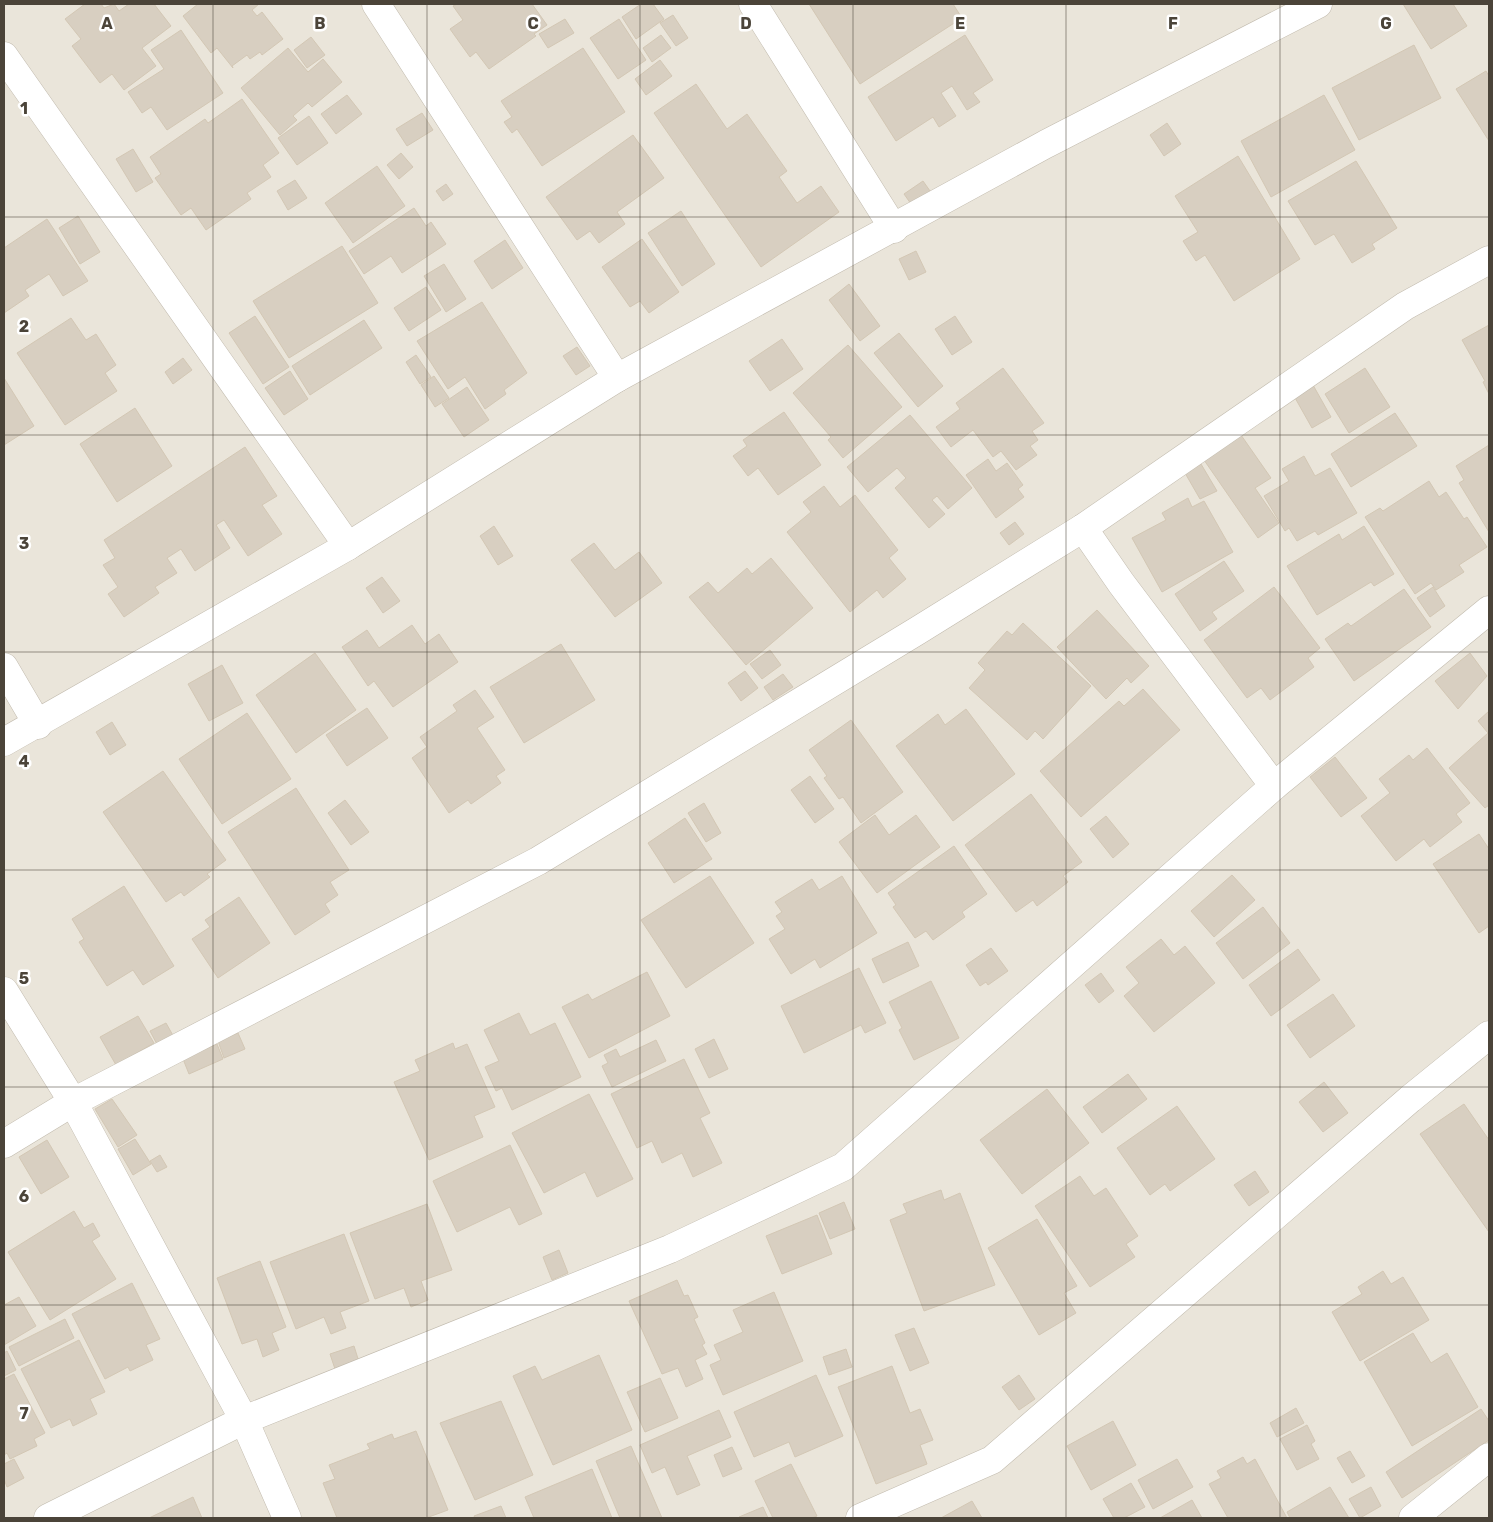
<svg xmlns="http://www.w3.org/2000/svg" width="1493" height="1522" viewBox="0 0 1493 1522" font-family="Rubik,sans-serif">
<style>
.residential{fill:#eae5da}
.building{fill:#d8cfc1;stroke:#d3c7b4}
.lines{fill:none;stroke-linecap:round;stroke-linejoin:round}
.street-casing{stroke:#c2bbae;stroke-width:29}
.street{stroke:#fff;stroke-width:28}
.grid{fill:none;stroke:#4b4439;stroke-width:1;stroke-opacity:0.55}
.grid-label{font-size:16px;text-anchor:middle;font-weight:bold;fill:#4b4439;stroke:#fff;stroke-width:5;stroke-linejoin:round;paint-order:stroke}
</style>
<rect width="100%" height="100%" fill="#f6f3ec"/>
<rect class="residential" x="4" y="4" width="1485" height="1514"/>
<g class="building">
<polygon points="85,4 101,4 104,8 114,4 119,11 129,4 154,4 171,26 142,48 156,66 124,90 112,74 100,83 72,46 81,39 65,19"/>
<polygon points="198,4 259,4 252,10 257,16 262,12 283,39 262,55 260,52 250,59 247,55 232,66 233,68 217,48 211,53 183,16"/>
<polygon points="457,4 532,4 547,25 534,34 536,36 489,69 476,52 470,57 450,29 463,20 453,6"/>
<polygon points="641,4 653,4 664,19 636,39 622,17"/>
<polygon points="809,4 953,4 962,18 860,84"/>
<polygon points="1403,4 1453,4 1467,26 1431,49"/>
<polygon points="673,15 688,38 676,46 660,23"/>
<polygon points="565,19 574,33 548,48 539,34"/>
<polygon points="619,19 646,60 618,79 590,38"/>
<polygon points="181,30 223,93 167,130 151,107 142,113 128,92 164,69 151,50"/>
<polygon points="661,35 671,48 652,62 643,48"/>
<polygon points="965,35 993,80 973,93 980,102 967,110 952,86 941,93 956,116 939,127 933,117 896,141 868,97"/>
<polygon points="311,37 325,55 307,68 294,50"/>
<polygon points="1414,45 1441,98 1359,140 1332,88"/>
<polygon points="288,48 308,72 323,59 342,82 312,107 308,103 293,116 297,120 280,135 241,88"/>
<polygon points="583,48 625,112 542,166 517,129 512,133 504,122 512,117 501,101"/>
<polygon points="660,60 672,76 646,95 635,79"/>
<polygon points="1486,71 1489,76 1489,141 1456,89"/>
<polygon points="696,84 727,129 747,114 787,171 779,177 797,203 821,186 839,212 761,267 654,113"/>
<polygon points="347,95 362,114 336,134 321,114"/>
<polygon points="1324,95 1355,150 1271,197 1241,141"/>
<polygon points="242,99 279,153 263,165 271,177 247,193 251,199 206,230 191,208 181,215 155,178 161,174 150,157 205,119 208,123"/>
<polygon points="422,113 433,130 407,146 396,129"/>
<polygon points="309,116 328,143 297,165 278,138"/>
<polygon points="1167,123 1181,144 1164,156 1150,135"/>
<polygon points="633,135 664,178 617,212 625,224 599,243 590,231 577,240 546,197"/>
<polygon points="133,149 153,182 136,192 116,159"/>
<polygon points="401,153 413,167 399,179 387,165"/>
<polygon points="1238,156 1300,259 1234,301 1205,255 1196,261 1183,241 1198,232 1175,196"/>
<polygon points="1356,161 1397,228 1372,244 1375,249 1352,263 1334,234 1315,245 1288,201"/>
<polygon points="377,166 405,206 353,243 325,203"/>
<polygon points="295,180 307,198 288,210 277,191"/>
<polygon points="923,181 935,198 916,211 904,194"/>
<polygon points="446,184 453,194 443,201 436,191"/>
<polygon points="414,208 426,226 431,222 446,244 402,273 391,256 364,274 349,251"/>
<polygon points="681,211 715,264 682,286 648,233"/>
<polygon points="78,216 100,252 80,264 59,228"/>
<polygon points="47,219 88,281 63,296 49,274 25,290 29,296 4,313 4,248"/>
<polygon points="642,239 679,292 649,313 640,301 630,307 602,267"/>
<polygon points="505,240 523,268 492,289 474,261"/>
<polygon points="342,246 378,303 289,358 253,301"/>
<polygon points="916,251 926,272 909,280 899,259"/>
<polygon points="444,264 466,299 446,312 424,276"/>
<polygon points="849,284 880,326 860,341 829,300"/>
<polygon points="426,287 441,310 409,331 394,308"/>
<polygon points="482,302 527,373 504,390 506,394 485,409 465,377 448,389 417,341"/>
<polygon points="255,316 289,367 263,384 229,333"/>
<polygon points="955,316 972,342 952,355 935,329"/>
<polygon points="71,318 86,340 96,334 116,365 105,373 117,391 65,425 17,353"/>
<polygon points="364,320 382,348 310,395 292,366"/>
<polygon points="1489,325 1489,394 1483,382 1485,381 1462,340"/>
<polygon points="899,333 943,386 918,407 874,353"/>
<polygon points="782,339 803,369 770,391 749,361"/>
<polygon points="848,345 902,407 843,458 828,440 831,437 793,393"/>
<polygon points="577,347 590,366 576,375 563,356"/>
<polygon points="416,355 431,377 420,384 406,362"/>
<polygon points="183,358 192,370 173,384 165,372"/>
<polygon points="1003,368 1044,423 1032,431 1038,440 1030,446 1037,455 1016,470 1001,451 993,457 973,430 951,447 936,427 960,409 956,403"/>
<polygon points="1365,368 1390,407 1349,433 1325,394"/>
<polygon points="290,371 308,399 284,415 265,388"/>
<polygon points="434,376 449,398 435,407 421,385"/>
<polygon points="4,378 34,426 4,445"/>
<polygon points="1313,385 1331,417 1312,428 1294,396"/>
<polygon points="467,387 489,420 464,437 442,404"/>
<polygon points="135,408 172,466 117,502 80,444"/>
<polygon points="784,412 821,465 778,495 758,468 748,476 733,456 747,446 743,440"/>
<polygon points="1395,413 1417,446 1351,487 1331,454"/>
<polygon points="910,415 972,488 948,509 937,496 932,500 945,514 929,528 895,488 906,478 897,468 868,492 847,467"/>
<polygon points="1241,435 1271,478 1255,488 1279,523 1258,538 1204,460"/>
<polygon points="1489,445 1489,532 1459,483 1464,480 1456,466"/>
<polygon points="245,447 277,496 262,505 282,534 248,556 224,520 216,525 230,548 195,571 181,549 167,558 177,573 155,587 159,593 124,617 108,594 118,587 103,565 115,558 104,540"/>
<polygon points="1304,456 1315,476 1330,468 1357,513 1318,535 1315,531 1297,541 1289,528 1285,531 1264,496 1289,481 1282,469"/>
<polygon points="988,459 996,471 1007,463 1023,485 1018,489 1024,497 996,518 966,475"/>
<polygon points="1201,464 1217,491 1200,499 1185,473"/>
<polygon points="1429,481 1439,497 1446,492 1464,519 1467,517 1487,547 1459,565 1464,572 1436,590 1431,583 1415,594 1365,517 1380,508 1383,511"/>
<polygon points="824,486 840,507 855,495 898,550 889,558 906,579 883,598 877,590 850,612 787,532 811,512 803,502"/>
<polygon points="1188,498 1192,507 1204,501 1233,552 1162,592 1132,538 1166,520 1162,513"/>
<polygon points="1015,522 1024,534 1009,545 1000,533"/>
<polygon points="494,526 513,556 498,565 480,536"/>
<polygon points="1364,526 1394,574 1374,586 1371,582 1317,615 1287,566 1339,534 1342,540"/>
<polygon points="594,543 615,570 639,552 662,583 615,617 571,560"/>
<polygon points="771,558 813,608 746,665 689,597 708,582 718,593 747,568 752,574"/>
<polygon points="1224,561 1244,591 1212,612 1217,619 1200,631 1175,594"/>
<polygon points="382,577 400,601 383,613 366,588"/>
<polygon points="1274,587 1320,648 1308,658 1314,667 1270,700 1261,688 1247,698 1204,640"/>
<polygon points="1433,587 1445,606 1430,617 1417,598"/>
<polygon points="1404,589 1431,627 1354,681 1325,639 1348,623 1351,626"/>
<polygon points="1097,610 1149,666 1131,683 1127,678 1106,699 1057,647"/>
<polygon points="1023,623 1091,686 1043,739 1035,731 1027,740 969,688 985,670 978,663 1007,631 1012,635"/>
<polygon points="412,625 425,644 439,634 458,662 393,707 374,681 368,686 342,647 367,630 379,648"/>
<polygon points="561,644 595,700 524,743 490,687"/>
<polygon points="770,650 781,665 762,679 750,664"/>
<polygon points="315,653 356,710 296,753 256,695"/>
<polygon points="1470,653 1487,676 1458,709 1435,681"/>
<polygon points="222,665 243,703 209,721 188,684"/>
<polygon points="745,671 758,688 741,701 728,683"/>
<polygon points="783,674 793,687 773,700 764,687"/>
<polygon points="1143,689 1180,730 1081,817 1040,771 1119,701 1124,706"/>
<polygon points="475,690 494,717 477,728 505,770 496,776 501,783 471,804 468,800 449,813 412,758 427,747 420,737 457,711 453,705"/>
<polygon points="367,708 388,738 347,766 326,735"/>
<polygon points="966,709 1015,774 953,821 896,746 938,714 945,725"/>
<polygon points="1489,711 1489,805 1485,808 1449,768 1488,733 1478,721"/>
<polygon points="247,713 291,779 222,824 179,759"/>
<polygon points="851,720 903,792 861,823 843,797 839,799 824,778 827,776 809,750"/>
<polygon points="112,722 126,745 110,755 96,732"/>
<polygon points="1427,748 1470,803 1456,814 1462,822 1430,847 1424,839 1396,861 1361,816 1390,793 1379,779 1409,755 1413,760"/>
<polygon points="1335,757 1367,798 1341,817 1310,777"/>
<polygon points="163,771 226,860 207,874 210,877 184,896 181,892 166,902 103,812"/>
<polygon points="810,776 834,809 815,823 791,790"/>
<polygon points="296,788 349,870 330,882 338,895 325,904 330,912 295,935 228,832"/>
<polygon points="1031,794 1082,862 1063,876 1068,882 1037,906 1033,900 1016,912 965,845"/>
<polygon points="345,800 369,832 351,845 328,813"/>
<polygon points="704,803 721,833 706,842 688,813"/>
<polygon points="875,815 889,835 916,815 940,847 877,893 839,842"/>
<polygon points="1106,816 1129,844 1113,858 1090,829"/>
<polygon points="685,818 712,859 674,883 648,843"/>
<polygon points="1479,834 1489,849 1489,926 1479,933 1433,864"/>
<polygon points="954,846 987,894 962,912 965,917 933,940 926,931 915,938 893,907 896,905 888,893"/>
<polygon points="1232,875 1255,900 1214,937 1191,911"/>
<polygon points="710,876 754,943 686,988 641,920"/>
<polygon points="842,876 877,933 820,968 815,959 791,974 769,939 785,929 776,916 782,912 775,902 812,879 819,890"/>
<polygon points="124,886 174,966 143,985 133,970 107,986 79,942 84,939 72,919"/>
<polygon points="239,897 270,943 218,978 192,939 210,927 205,920"/>
<polygon points="1263,907 1290,943 1243,979 1216,943"/>
<polygon points="1161,939 1174,955 1185,946 1215,983 1154,1032 1124,996 1139,983 1126,967"/>
<polygon points="908,942 919,966 883,983 872,959"/>
<polygon points="991,948 1008,971 988,985 986,982 980,986 966,965"/>
<polygon points="1298,949 1320,980 1271,1016 1249,985"/>
<polygon points="859,968 886,1023 865,1033 861,1025 804,1053 781,1006"/>
<polygon points="647,972 670,1016 589,1058 562,1007 588,994 592,1000"/>
<polygon points="1101,973 1114,991 1099,1003 1085,985"/>
<polygon points="931,981 959,1038 914,1060 899,1030 902,1028 889,1002"/>
<polygon points="1333,994 1355,1026 1310,1058 1287,1025"/>
<polygon points="519,1013 530,1035 555,1023 581,1077 512,1110 502,1088 496,1091 485,1067 499,1061 484,1030"/>
<polygon points="138,1016 154,1043 116,1065 100,1037"/>
<polygon points="166,1023 175,1039 159,1048 150,1031"/>
<polygon points="238,1033 245,1049 224,1058 218,1041"/>
<polygon points="714,1039 728,1069 709,1078 695,1049"/>
<polygon points="656,1040 666,1061 612,1087 602,1066 608,1063 604,1055 616,1049 620,1057"/>
<polygon points="453,1043 455,1049 467,1044 495,1107 474,1116 483,1137 429,1160 394,1082 420,1071 415,1060"/>
<polygon points="217,1044 223,1059 189,1074 183,1059"/>
<polygon points="684,1059 710,1113 700,1118 722,1163 693,1177 682,1153 662,1163 652,1141 637,1148 611,1094"/>
<polygon points="1128,1074 1147,1099 1102,1133 1083,1107"/>
<polygon points="1324,1082 1348,1113 1323,1132 1299,1102"/>
<polygon points="1047,1089 1089,1143 1022,1194 980,1140"/>
<polygon points="589,1094 633,1179 597,1197 585,1172 544,1193 512,1133"/>
<polygon points="112,1099 137,1135 118,1147 95,1109"/>
<polygon points="1464,1104 1489,1140 1489,1232 1420,1134"/>
<polygon points="1177,1106 1215,1159 1170,1191 1165,1184 1150,1195 1117,1148"/>
<polygon points="135,1139 151,1164 133,1175 118,1149"/>
<polygon points="47,1140 69,1177 41,1194 19,1157"/>
<polygon points="510,1145 542,1214 519,1225 510,1207 457,1232 433,1181"/>
<polygon points="160,1155 167,1167 157,1172 150,1161"/>
<polygon points="1255,1171 1269,1192 1249,1206 1234,1185"/>
<polygon points="1080,1176 1094,1196 1106,1188 1138,1236 1126,1244 1135,1257 1090,1287 1035,1206"/>
<polygon points="941,1190 944,1200 960,1193 995,1285 924,1311 890,1220 907,1213 903,1204"/>
<polygon points="844,1202 855,1229 830,1239 819,1213"/>
<polygon points="427,1204 452,1270 421,1281 428,1300 411,1307 404,1288 375,1299 350,1233"/>
<polygon points="74,1211 84,1228 93,1223 100,1236 92,1241 116,1279 50,1320 8,1252"/>
<polygon points="817,1215 832,1254 782,1274 766,1236"/>
<polygon points="1037,1219 1077,1286 1064,1293 1076,1313 1039,1335 988,1248"/>
<polygon points="344,1234 369,1301 340,1312 346,1328 331,1334 324,1317 296,1329 270,1262"/>
<polygon points="559,1250 568,1273 552,1280 543,1257"/>
<polygon points="260,1261 286,1327 272,1333 279,1350 263,1357 257,1339 242,1344 217,1278"/>
<polygon points="1383,1271 1391,1284 1403,1277 1429,1320 1360,1361 1332,1312 1362,1294 1358,1287"/>
<polygon points="677,1280 684,1296 688,1295 698,1317 694,1319 705,1343 702,1345 707,1354 695,1360 703,1379 686,1387 678,1368 662,1374 629,1301"/>
<polygon points="132,1283 160,1339 146,1345 153,1360 130,1371 128,1367 105,1379 72,1314"/>
<polygon points="774,1292 803,1361 723,1395 710,1365 721,1360 714,1345 743,1332 733,1310"/>
<polygon points="19,1297 36,1326 4,1345 4,1305"/>
<polygon points="65,1319 74,1338 19,1366 9,1347"/>
<polygon points="914,1328 929,1363 910,1371 895,1335"/>
<polygon points="1413,1333 1431,1363 1447,1353 1478,1407 1412,1446 1364,1362"/>
<polygon points="79,1340 105,1392 90,1399 97,1414 73,1426 70,1419 51,1428 21,1369"/>
<polygon points="354,1346 359,1362 335,1369 330,1354"/>
<polygon points="846,1349 852,1367 829,1375 823,1357"/>
<polygon points="7,1351 16,1370 4,1376 4,1353"/>
<polygon points="599,1355 632,1430 553,1465 513,1376 535,1366 542,1380"/>
<polygon points="892,1366 910,1413 920,1409 933,1440 920,1445 927,1464 876,1484 838,1387"/>
<polygon points="14,1374 45,1433 34,1439 37,1446 10,1459 7,1453 4,1455 4,1379"/>
<polygon points="816,1375 843,1436 795,1457 789,1442 754,1457 734,1412"/>
<polygon points="1019,1375 1035,1399 1019,1410 1002,1387"/>
<polygon points="660,1378 678,1418 645,1432 627,1392"/>
<polygon points="501,1401 533,1475 475,1500 440,1423"/>
<polygon points="1296,1408 1304,1423 1277,1437 1270,1423"/>
<polygon points="1481,1409 1489,1421 1489,1440 1402,1498 1386,1472"/>
<polygon points="719,1410 731,1437 687,1456 700,1485 677,1495 665,1467 652,1473 640,1445"/>
<polygon points="1113,1421 1136,1465 1091,1490 1067,1446"/>
<polygon points="1307,1425 1315,1441 1311,1444 1319,1459 1297,1470 1280,1439"/>
<polygon points="416,1431 448,1510 426,1518 337,1518 323,1483 335,1479 329,1465 370,1449 367,1444 392,1434 394,1439"/>
<polygon points="631,1446 662,1518 620,1518 596,1461"/>
<polygon points="732,1447 742,1469 723,1477 714,1455"/>
<polygon points="1350,1451 1365,1476 1352,1483 1337,1458"/>
<polygon points="1243,1457 1247,1464 1255,1459 1287,1518 1228,1518 1209,1484 1221,1478 1217,1471"/>
<polygon points="14,1459 24,1478 7,1487 4,1479 4,1464"/>
<polygon points="1177,1459 1193,1487 1153,1509 1138,1480"/>
<polygon points="791,1464 817,1516 812,1518 773,1518 755,1481"/>
<polygon points="592,1469 612,1518 534,1518 525,1497"/>
<polygon points="1131,1483 1145,1507 1124,1518 1114,1518 1103,1499"/>
<polygon points="1330,1487 1349,1518 1290,1518 1287,1512"/>
<polygon points="1371,1487 1381,1506 1360,1518 1349,1499"/>
<polygon points="193,1497 202,1518 149,1518"/>
<polygon points="1192,1500 1202,1518 1160,1518"/>
<polygon points="972,1501 982,1518 941,1518"/>
<polygon points="501,1506 506,1518 475,1518 474,1516"/>
<polygon points="763,1507 768,1518 740,1518 739,1517"/>
</g>
<g class="lines">
<g class="street-casing">
<g id="street">
<polyline points="376,4 617,378"/>
<polyline points="753,4 894,229"/>
<polyline points="4,56 348,546"/>
<polyline points="1083,528 1121,583 1274,786"/>
<polyline points="4,667 38,725"/>
<polyline points="4,742 348,546 617,378 1046,144 1318,4"/>
<polyline points="4,991 73,1102 244,1420 287,1518"/>
<polyline points="4,1144 73,1102 538,861 917,631 1083,528 1405,306 1489,260"/>
<polyline points="48,1518 244,1420 670,1249 843,1167 1274,786 1489,610"/>
<polyline points="860,1518 992,1460 1410,1099 1489,1035"/>
<polyline points="1413,1518 1489,1457"/>
</g>
</g>
<use href="#street" class="street"/>
</g>
<path class="grid" d="M213 4V1518M427 4V1518M640 4V1518M853 4V1518M1066 4V1518M1280 4V1518M4 217H1489M4 435H1489M4 652H1489M4 870H1489M4 1087H1489M4 1305H1489"/>
<g class="grid-label">
<text x="107" y="29">A</text>
<text x="320" y="29">B</text>
<text x="533" y="29">C</text>
<text x="746" y="29">D</text>
<text x="960" y="29">E</text>
<text x="1173" y="29">F</text>
<text x="1386" y="29">G</text>
<text x="24" y="114">1</text>
<text x="24" y="332">2</text>
<text x="24" y="549">3</text>
<text x="24" y="767">4</text>
<text x="24" y="984">5</text>
<text x="24" y="1202">6</text>
<text x="24" y="1419">7</text>
</g>
<rect width="1493" height="1522" fill="none" stroke="#4b4439" stroke-width="10"/>
</svg>
